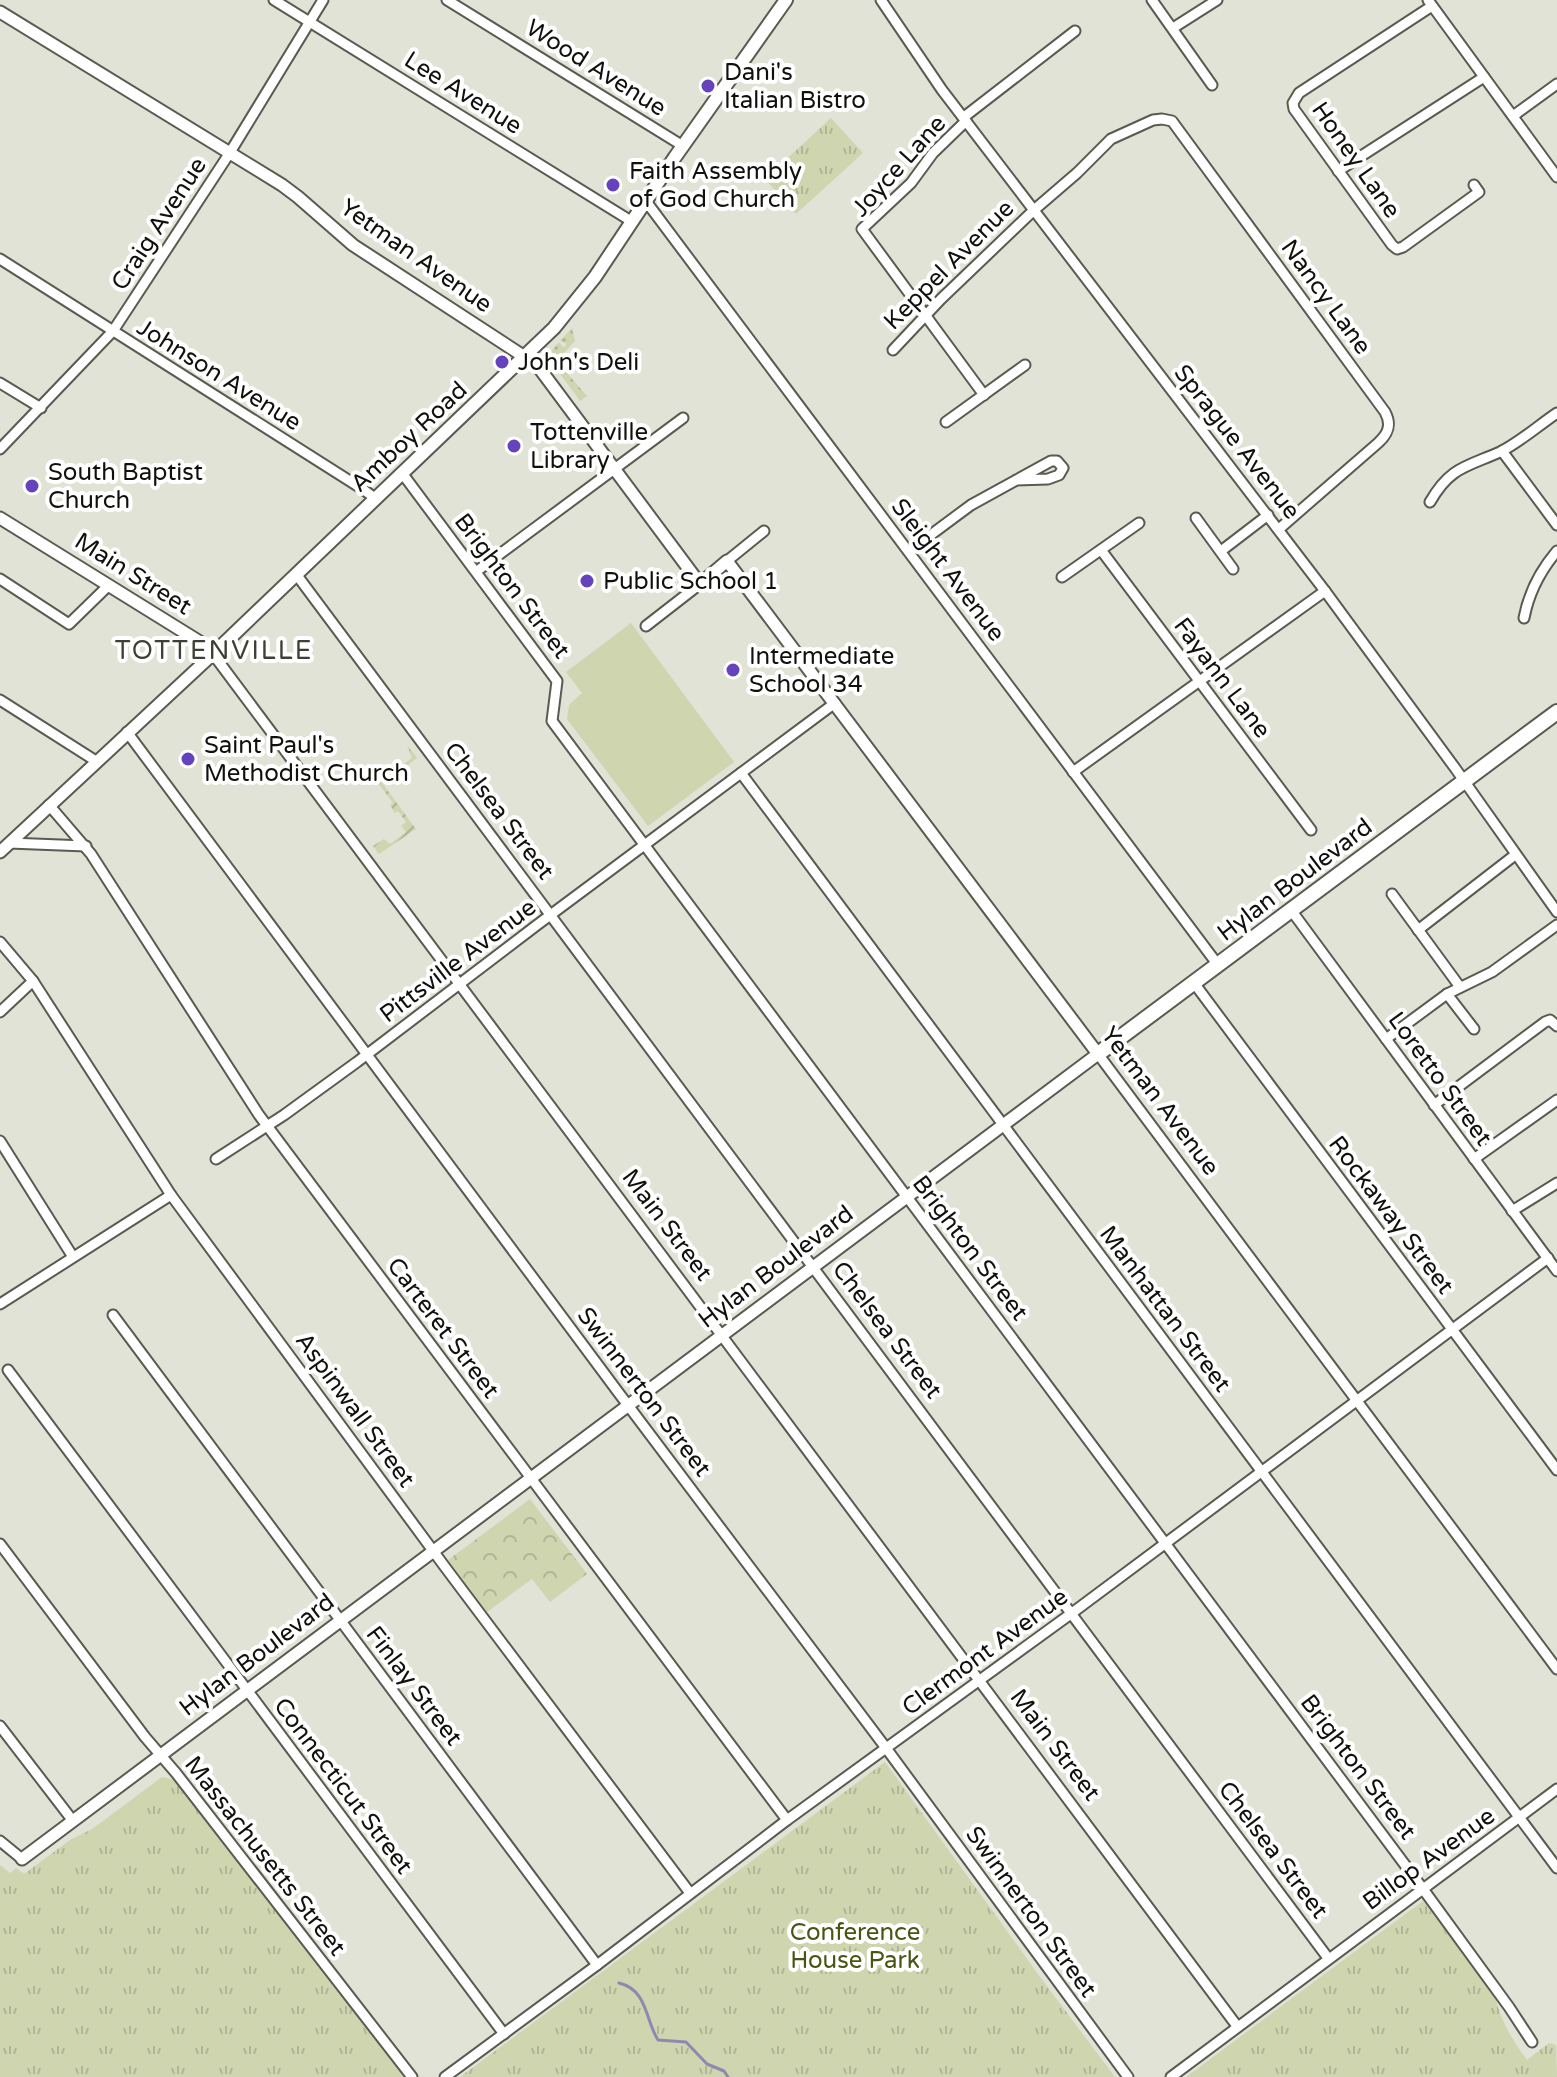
<svg xmlns="http://www.w3.org/2000/svg" width="1557" height="2077" viewBox="0 0 1557 2077" font-family="'Varela Round',sans-serif">
<style>
.grass{fill:url(#grass-dots)}
.forest{fill:url(#forest-crowns)}
.park{fill:url(#park-tufts)}
.garden{fill:url(#garden-furrows)}
.pitch{fill:#ced5af}
.lines{fill:none;stroke-linecap:round;stroke-linejoin:round}
.stream{stroke:#8e89b0;stroke-width:3}
.minor-casing{stroke:#585b50;stroke-width:13}
.tertiary-casing{stroke:#585b50;stroke-width:15}
.secondary-casing{stroke:#585b50;stroke-width:16}
.primary-casing{stroke:#585b50;stroke-width:18}
.minor{stroke:#fff;stroke-width:9}
.tertiary{stroke:#fff;stroke-width:11}
.secondary{stroke:#fff;stroke-width:12}
.primary{stroke:#fff;stroke-width:14}
.poi-dot{fill:#6443bc;stroke:#fff;stroke-width:3}
.labels{text-anchor:middle;dominant-baseline:central;stroke-width:8;stroke-linejoin:round;paint-order:stroke}
.street-label{font-size:24px;fill:#10110d;stroke:#fff}
.poi-label{font-size:24px;fill:#10110d;stroke:#fff;text-anchor:start}
.park-label{font-size:24px;fill:#4c5413;stroke:#fff}
.neighbourhood-label{font-size:26px;letter-spacing:2px;fill:#3e4036;stroke:#fff}
</style>
<defs>
<pattern id="grass-dots" width="8" height="8" patternUnits="userSpaceOnUse" patternTransform="scale(2)"><rect width="8" height="8" fill="#ced5af"/><path d="M2 2h.1M6 6h.1" fill="none" stroke="#b0b695" stroke-width="1.8" stroke-linecap="round"/></pattern>
<pattern id="forest-crowns" width="20" height="18" patternUnits="userSpaceOnUse" patternTransform="scale(2)"><rect width="20" height="18" fill="#ced5af"/><path d="M2 6a3 3 0 1 1 6 0M12 15a3 3 0 1 1 6 0" fill="none" stroke="#b0b695"/></pattern>
<pattern id="park-tufts" width="24" height="20" patternUnits="userSpaceOnUse" patternTransform="scale(2)"><rect width="24" height="20" fill="#ced5af"/><path d="M3 7l-1-3M5 7V3M7 7l1-3M15 17l-1-3M17 17v-4M19 17l1-3" fill="none" stroke="#b0b695"/></pattern>
<pattern id="garden-furrows" width="10" height="10" patternUnits="userSpaceOnUse" patternTransform="scale(2)"><rect width="10" height="10" fill="#ced5af"/><path d="M-1 1l2-2M0 10L10 0M9 11l2-2" fill="none" stroke="#b0b695"/></pattern>
</defs>
<rect width="100%" height="100%" fill="#e1e3d7"/>
<polygon class="grass" points="572,328 575,341 558,359 560,363 567,370 566,372 587,396 580,401 547,356 559,342 563,347 566,346 566,343 560,341"/>
<polygon class="forest" points="530,1499 587,1574 550,1602 532,1579 487,1612 448,1560"/>
<g class="park">
<polygon points="831,118 863,153 796,214 765,179"/>
<polygon points="885,1762 1043,1981 1115,2077 460,2077"/>
<polygon points="162,1777 176,1780 404,2077 0,2077 0,1865 10,1873 16,1868 24,1874 70,1840 92,1829"/>
<path d="M1423 1901 1495 1997C1501 2021 1512 2040 1527 2060L1549 2043 1556 2045 1557 2077H1186Z"/>
</g>
<polygon class="garden" points="407,745 417,758 383,784 416,829 379,854 373,846 384,839 390,844 406,832 401,826 406,822 398,811 395,813 390,805 393,803 378,783 412,758"/>
<polygon class="pitch" points="631,623 734,762 648,826 567,719 569,705 582,693 566,672"/>
<g class="lines">
<path class="stream" d="M619 1983C648 1990 645 2020 658 2040L686 2042 707 2064 724 2071 728 2077"/>
<g class="minor-casing">
<g id="minor">
<polyline points="274,0 631,221"/>
<polyline points="447,0 683,146"/>
<polyline points="881,0 942,90 1325,591 1455,768 1557,912"/>
<polyline points="1152,0 1212,85"/>
<polyline points="1428,0 1557,177"/>
<polyline points="1432,6 1299,93 1293,103 1294,109 1392,245 1397,249 1403,247 1479,192 1474,185"/>
<polyline points="1173,28 1217,0"/>
<polyline points="1513,116 1557,84"/>
<polyline points="964,117 1075,31"/>
<polyline points="966,121 933,153 911,183 862,229 984,395"/>
<polyline points="1338,171 1484,77"/>
<polyline points="645,200 1218,965"/>
<polyline points="0,259 364,490 376,499"/>
<path d="M893 350 941 299 1034 210 1077 173 1111 139 1153 120 1162 119 1172 121 1385 412C1392 425 1388 434 1378 443L1279 529"/>
<polyline points="0,383 41,408"/>
<polyline points="946,422 1025,365"/>
<polyline points="0,449 113,331 229,154 323,0"/>
<polyline points="1502,451 1557,525"/>
<polyline points="402,473 557,681 552,721 1423,1889 1509,2007 1532,2042"/>
<path d="M1430 502C1450 467 1466 467 1500 452 1520 442 1539 425 1557 413"/>
<polyline points="1196,518 1233,569"/>
<polyline points="1101,550 1311,830"/>
<polyline points="909,551 971,505 1051,461 1057,461 1063,468 1059,475 1048,479 1016,480"/>
<polyline points="1221,551 1268,515"/>
<polyline points="727,561 764,531"/>
<polyline points="477,571 683,418"/>
<polyline points="296,574 1328,1958"/>
<polyline points="1062,577 1139,523"/>
<polyline points="0,579 69,624 109,585"/>
<path d="M1524 618C1529 592 1540 571 1557 551"/>
<polyline points="646,626 700,584"/>
<polyline points="213,654 1237,2026"/>
<polyline points="0,700 96,761"/>
<polyline points="127,732 618,1392 886,1748 1128,2077"/>
<polyline points="1073,772 1325,591"/>
<polyline points="741,773 1557,1868"/>
<polyline points="49,805 91,854 259,1115 787,1820"/>
<polyline points="9,843 86,846"/>
<polyline points="1392,894 1460,987"/>
<polyline points="1291,910 1557,1271"/>
<polyline points="1418,930 1515,855"/>
<polyline points="0,942 33,981 171,1195 445,1567 690,1893"/>
<polyline points="1194,983 1557,1470"/>
<polyline points="1447,994 1474,1029"/>
<polyline points="0,1012 33,981"/>
<polyline points="1386,1039 1447,994 1492,972 1557,925"/>
<polyline points="1098,1054 1557,1669"/>
<polyline points="1434,1105 1545,1022 1550,1020 1557,1026"/>
<polyline points="0,1141 73,1257"/>
<polyline points="216,1159 284,1115 357,1062 537,925 835,703"/>
<polyline points="1474,1159 1557,1100"/>
<polyline points="1512,1211 1557,1183"/>
<polyline points="0,1304 171,1195"/>
<polyline points="113,1315 597,1965"/>
<polyline points="8,1370 504,2034"/>
<polyline points="0,1544 145,1737 176,1773 412,2077"/>
<polyline points="0,1726 73,1821"/>
<polyline points="0,1841 22,1859"/>
<polyline points="445,2077 597,1965 787,1820 1072,1613 1548,1258"/>
<polyline points="1171,2077 1557,1789"/>
</g>
</g>
<g class="tertiary-casing">
<g id="tertiary">
<polyline points="0,12 282,185 298,197 353,245 537,365 700,584 727,561 1098,1054 22,1859"/>
<polyline points="0,518 200,642 213,654 0,852"/>
</g>
</g>
<g class="secondary-casing">
<polyline id="secondary" points="213,654 554,328 595,277 675,157 786,0"/>
</g>
<g class="primary-casing">
<polyline id="primary" points="1098,1054 1557,712"/>
</g>
<use href="#minor" class="minor"/>
<use href="#tertiary" class="tertiary"/>
<use href="#secondary" class="secondary"/>
<use href="#primary" class="primary"/>
</g>
<g class="poi-dot">
<circle cx="708" cy="86" r="8"/>
<circle cx="613" cy="185" r="8"/>
<circle cx="502" cy="362" r="8"/>
<circle cx="514" cy="446" r="8"/>
<circle cx="32" cy="486" r="8"/>
<circle cx="587" cy="581" r="8"/>
<circle cx="733" cy="670" r="8"/>
<circle cx="188" cy="759" r="8"/>
</g>
<g class="labels">
<g class="street-label">
<text transform="translate(596 68) rotate(32)">Wood Avenue</text>
<text transform="translate(463 93) rotate(32)">Lee Avenue</text>
<text transform="translate(1356 160) rotate(55)">Honey Lane</text>
<text transform="translate(899 166) rotate(-48)">Joyce Lane</text>
<text transform="translate(159 224) rotate(-57)">Craig Avenue</text>
<text transform="translate(416 256) rotate(35)">Yetman Avenue</text>
<text transform="translate(949 265) rotate(-45)">Keppel Avenue</text>
<text transform="translate(1326 297) rotate(54)">Nancy Lane</text>
<text transform="translate(219 375) rotate(32)">Johnson Avenue</text>
<text transform="translate(409 437) rotate(-43)">Amboy Road</text>
<text transform="translate(1237 442) rotate(52)">Sprague Avenue</text>
<text transform="translate(948 570) rotate(53)">Sleight Avenue</text>
<text transform="translate(133 574) rotate(32)">Main Street</text>
<text transform="translate(512 586) rotate(53)">Brighton Street</text>
<text transform="translate(1222 678) rotate(53)">Fayann Lane</text>
<text transform="translate(499 811) rotate(53)">Chelsea Street</text>
<text transform="translate(1295 880) rotate(-37)">Hylan Boulevard</text>
<text transform="translate(458 961) rotate(-37)">Pittsville Avenue</text>
<text transform="translate(1440 1079) rotate(54)">Loretto Street</text>
<text transform="translate(1160 1101) rotate(53)">Yetman Avenue</text>
<text transform="translate(1391 1215) rotate(53)">Rockaway Street</text>
<text transform="translate(667 1225) rotate(53)">Main Street</text>
<text transform="translate(970 1248) rotate(53)">Brighton Street</text>
<text transform="translate(776 1267) rotate(-37)">Hylan Boulevard</text>
<text transform="translate(1165 1309) rotate(53)">Manhattan Street</text>
<text transform="translate(443 1328) rotate(53)">Carteret Street</text>
<text transform="translate(887 1330) rotate(53)">Chelsea Street</text>
<text transform="translate(644 1392) rotate(53)">Swinnerton Street</text>
<text transform="translate(355 1410) rotate(54)">Aspinwall Street</text>
<text transform="translate(985 1652) rotate(-36)">Clermont Avenue</text>
<text transform="translate(257 1655) rotate(-37)">Hylan Boulevard</text>
<text transform="translate(414 1686) rotate(53)">Finlay Street</text>
<text transform="translate(1055 1745) rotate(53)">Main Street</text>
<text transform="translate(1358 1767) rotate(53)">Brighton Street</text>
<text transform="translate(343 1786) rotate(53)">Connecticut Street</text>
<text transform="translate(1273 1850) rotate(53)">Chelsea Street</text>
<text transform="translate(265 1856) rotate(52)">Massachusetts Street</text>
<text transform="translate(1429 1859) rotate(-36)">Billop Avenue</text>
<text transform="translate(1031 1912) rotate(54)">Swinnerton Street</text>
</g>
<g class="poi-label">
<text x="724" y="72">Dani's<tspan x="724" dy="28">Italian Bistro</tspan></text>
<text x="629" y="171">Faith Assembly<tspan x="629" dy="28">of God Church</tspan></text>
<text x="518" y="362">John's Deli</text>
<text x="530" y="432">Tottenville<tspan x="530" dy="28">Library</tspan></text>
<text x="48" y="472">South Baptist<tspan x="48" dy="28">Church</tspan></text>
<text x="603" y="581">Public School 1</text>
<text x="749" y="656">Intermediate<tspan x="749" dy="28">School 34</tspan></text>
<text x="204" y="745">Saint Paul's<tspan x="204" dy="28">Methodist Church</tspan></text>
</g>
<g class="park-label">
<text x="855" y="1932">Conference<tspan x="855" dy="28">House Park</tspan></text>
</g>
<g class="neighbourhood-label">
<text x="214" y="650">TOTTENVILLE</text>
</g>
</g>
</svg>
